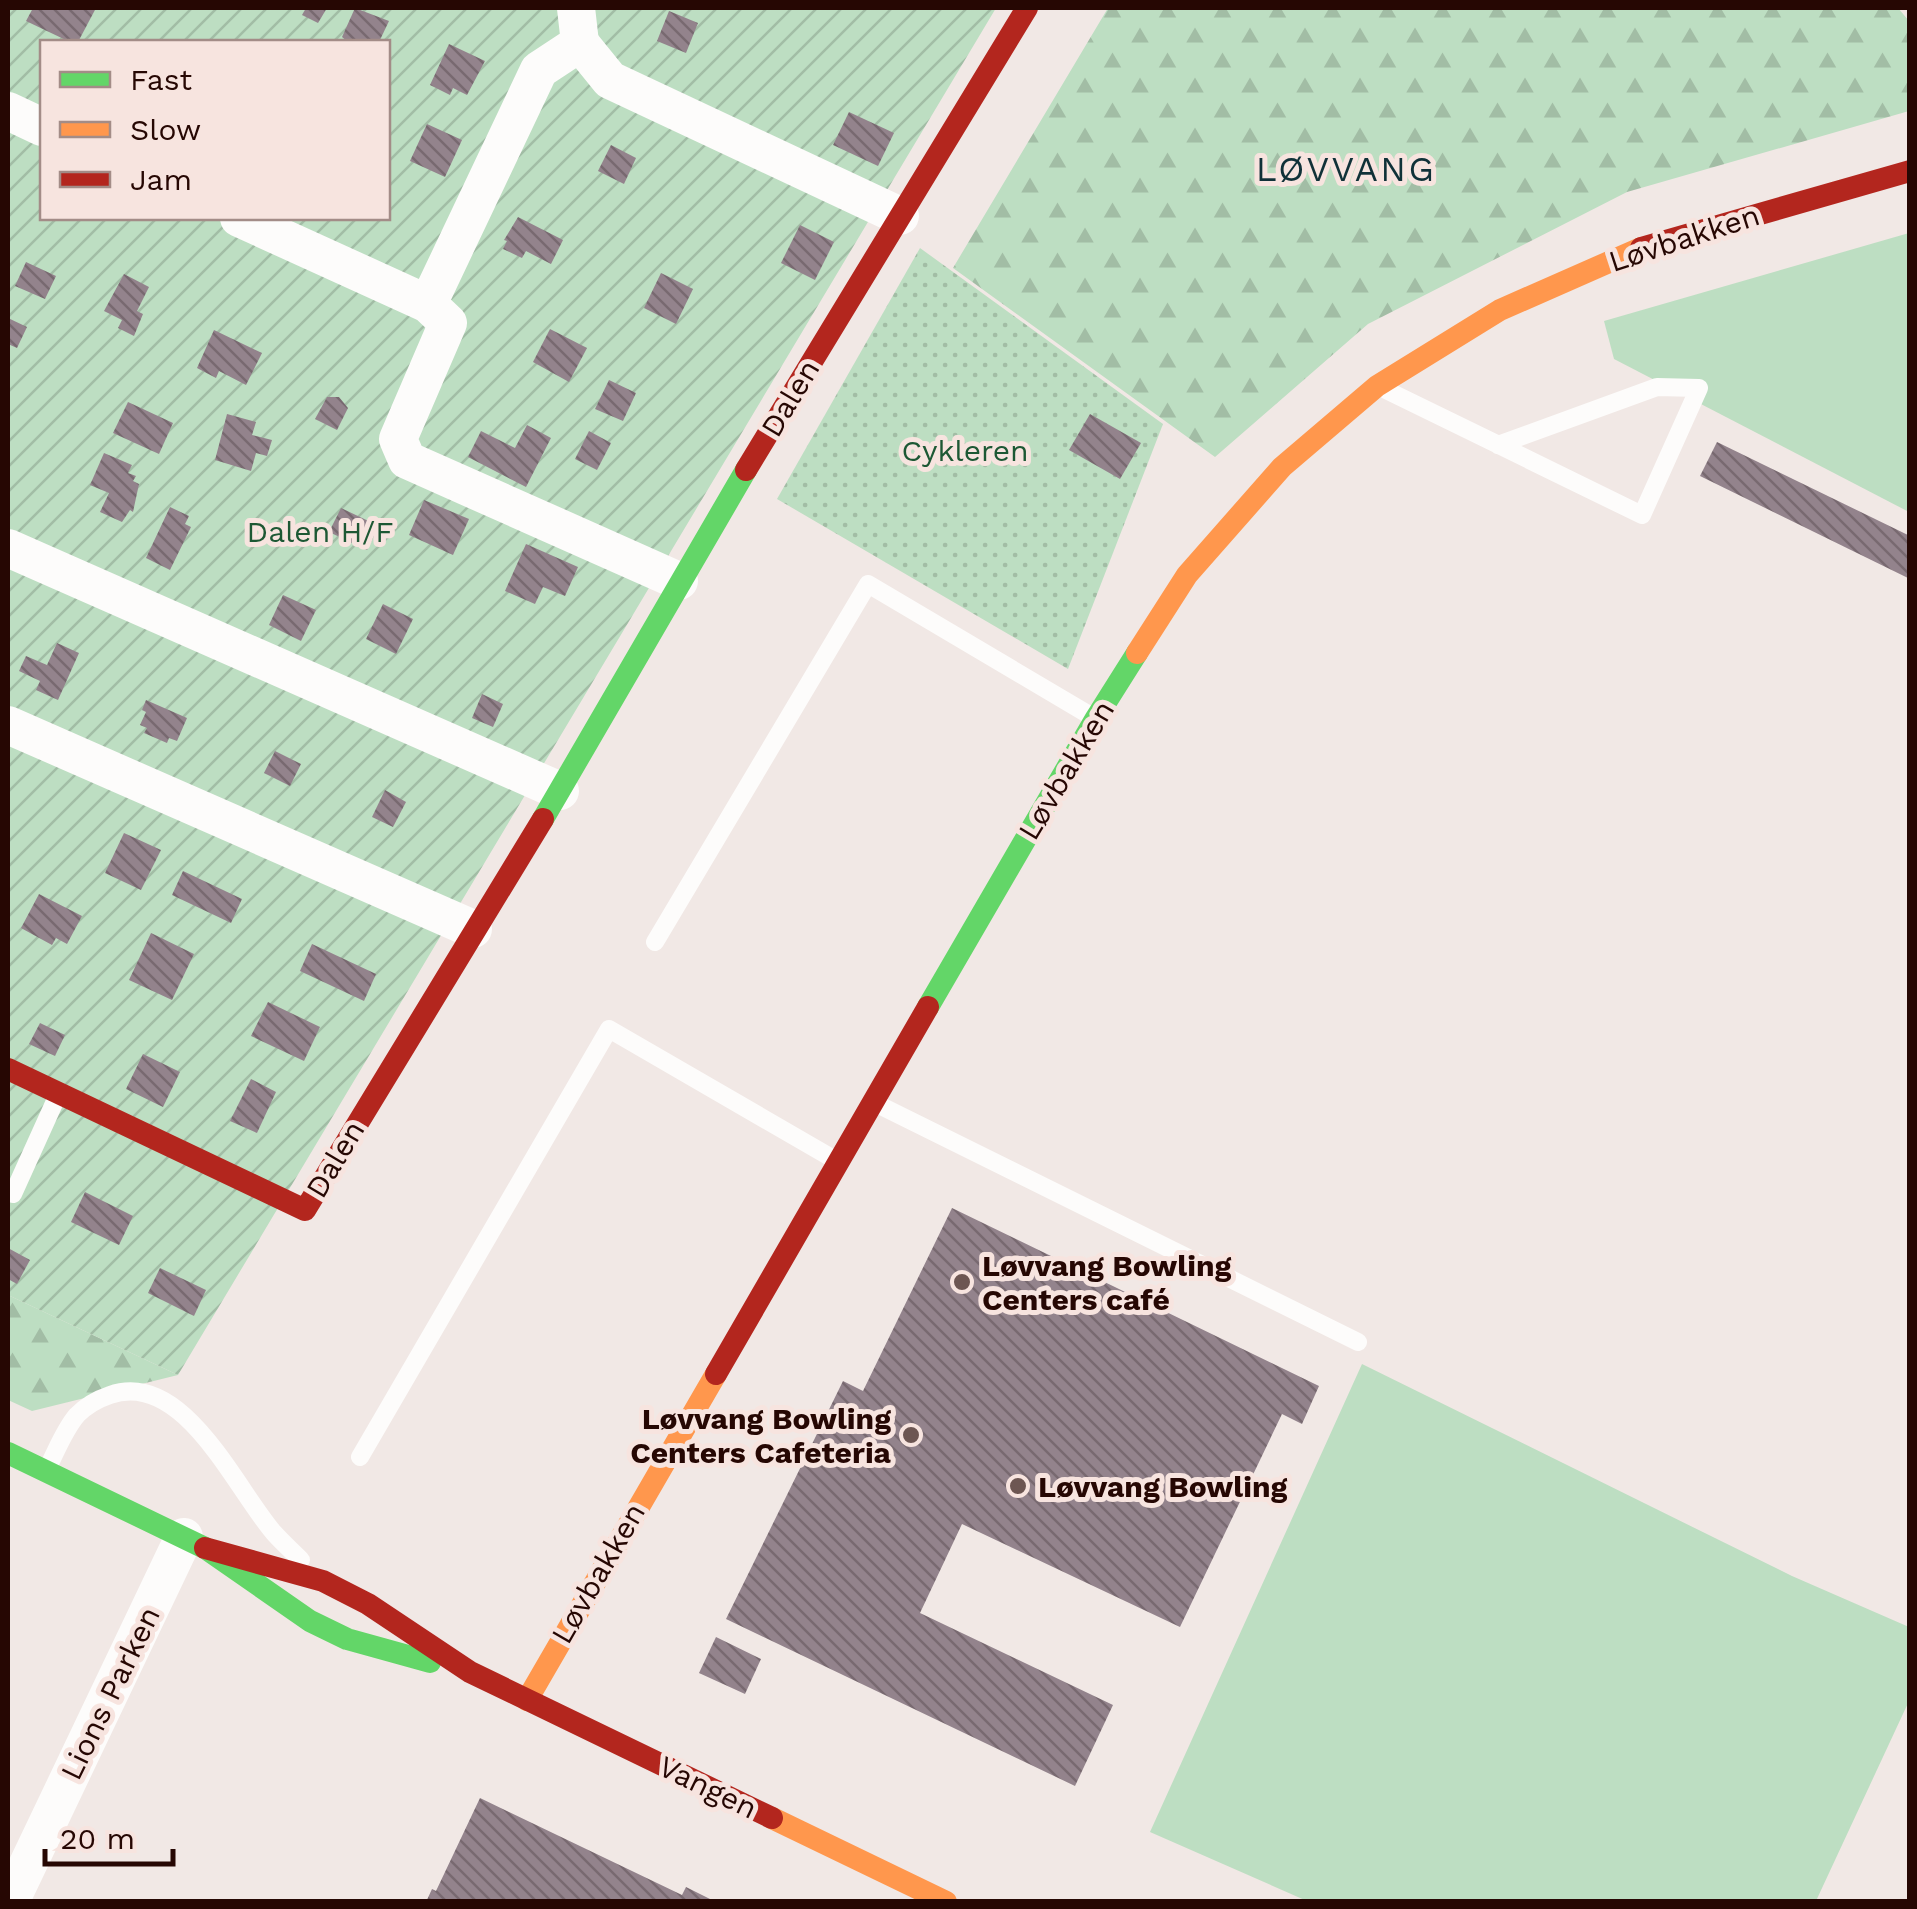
<svg xmlns="http://www.w3.org/2000/svg" width="1917" height="1909" viewBox="0 0 1917 1909" font-family="'Work Sans',sans-serif">
<style>
.grass{fill:#bddec2}
.forest{fill:url(#forest-firs)}
.park{fill:url(#park-dots)}
.garden{fill:url(#garden-furrows);fill-rule:evenodd}
.building{fill:url(#building-back-hatch)}
.lines{fill:none;stroke-linecap:round;stroke-linejoin:round}
.lane{stroke:#fdfcfb;stroke-width:18}
.street{stroke:#fdfcfb;stroke-width:38}
.fast{stroke:#63d668;stroke-width:22}
.slow{stroke:#ff974d;stroke-width:22}
.jam{stroke:#b3261e;stroke-width:22}
.poi-dot{fill:#6d5652;stroke:#f7e4df;stroke-width:4}
.labels{text-anchor:middle;dominant-baseline:central;stroke-width:10;stroke-linejoin:round;paint-order:stroke}
.street-label{font-size:30px;fill:#260703;stroke:#f7e4df}
.park-label{font-size:30px;fill:#1d5834;stroke:#f7e4df}
.poi-label{font-size:30px;font-weight:bold;fill:#260703;stroke:#f7e4df;text-anchor:start}
.quarter-label{font-size:35px;letter-spacing:2.5px;fill:#103138;stroke:#f7e4df}
</style>
<defs>
<pattern id="forest-firs" width="22" height="20" patternUnits="userSpaceOnUse" patternTransform="scale(2.5)"><rect width="22" height="20" fill="#bddec2"/><path d="M5 1l3.5 6h-7zM16 11l3.5 6h-7z" fill="#a2bda5"/></pattern>
<pattern id="park-dots" width="8" height="8" patternUnits="userSpaceOnUse" patternTransform="scale(2.5)"><rect width="8" height="8" fill="#bddec2"/><path d="M2 2h.1M6 6h.1" fill="none" stroke="#a2bda5" stroke-width="1.8" stroke-linecap="round"/></pattern>
<pattern id="garden-furrows" width="10" height="10" patternUnits="userSpaceOnUse" patternTransform="scale(2.5)"><rect width="10" height="10" fill="#bddec2"/><path d="M-1 1l2-2M0 10L10 0M9 11l2-2" fill="none" stroke="#a2bda5"/></pattern>
<pattern id="building-back-hatch" width="6" height="6" patternUnits="userSpaceOnUse" patternTransform="scale(2.5)"><rect width="6" height="6" fill="#93838c"/><path d="M-1 5l2 2M0 0l6 6M5-1l2 2" fill="none" stroke="#786970"/></pattern>
</defs>
<rect width="100%" height="100%" fill="#f1e8e5"/>
<g class="grass">
<polygon points="1909,233 1909,512 1614,359 1604,321"/>
<polygon points="1362,1364 1792,1576 1909,1627 1909,1701 1816,1901 1307,1901 1150,1832"/>
</g>
<g class="forest">
<polygon points="1108,8 1898,8 1909,21 1909,111 1627,192 1368,324 1215,457 953,268"/>
<polygon points="8,1295 178,1375 32,1411 8,1400"/>
</g>
<polygon class="park" points="920,248 1163,424 1068,669 777,499"/>
<path class="garden" d="M8 8H996L178 1375 8 1295ZM42 42H388V218H42Z"/>
<g class="building">
<polygon points="33,8 96,8 78,42 70,42 26,21"/>
<polygon points="306,8 327,8 318,23 302,15"/>
<polygon points="355,8 389,21 379,42 348,42 342,37"/>
<polygon points="669,11 698,23 686,53 657,41"/>
<polygon points="449,44 485,61 467,95 453,88 450,95 430,85"/>
<polygon points="849,112 894,133 878,166 833,145"/>
<polygon points="427,124 462,140 445,177 410,161"/>
<polygon points="611,145 636,158 624,184 598,171"/>
<polygon points="518,217 563,240 551,264 526,251 522,258 503,249 507,241 504,240"/>
<polygon points="800,225 834,242 815,280 781,263"/>
<polygon points="26,262 56,276 45,299 15,286"/>
<polygon points="661,273 693,289 676,324 644,308"/>
<polygon points="124,274 149,287 137,311 143,314 134,336 118,328 122,320 104,311"/>
<polygon points="8,318 27,327 17,348 8,344"/>
<polygon points="550,329 587,348 569,382 533,362"/>
<polygon points="214,330 262,353 246,385 219,371 216,378 197,368"/>
<polygon points="609,380 636,393 623,421 595,409"/>
<polygon points="327,397 339,397 348,408 337,430 315,419"/>
<polygon points="128,402 173,423 159,454 113,433"/>
<polygon points="227,414 256,422 252,435 272,440 267,456 256,453 251,471 215,460"/>
<polygon points="1090,414 1141,443 1120,479 1069,450"/>
<polygon points="527,425 551,438 526,487 468,457 481,431 515,448"/>
<polygon points="589,431 611,443 597,470 575,459"/>
<polygon points="1717,442 1910,536 1910,579 1700,476"/>
<polygon points="104,453 132,465 128,473 136,476 133,481 139,484 133,512 130,510 122,522 100,512 109,493 90,485"/>
<polygon points="424,500 469,519 453,555 409,535"/>
<polygon points="170,507 189,516 185,524 191,527 170,570 146,558"/>
<polygon points="341,508 379,526 367,550 329,532"/>
<polygon points="526,544 578,567 565,596 543,587 535,604 505,591"/>
<polygon points="283,595 316,610 301,641 269,625"/>
<polygon points="383,604 413,619 396,654 366,639"/>
<polygon points="57,643 79,653 58,700 36,690 40,681 19,671 26,656 47,665"/>
<polygon points="482,694 503,704 493,727 472,718"/>
<polygon points="146,700 187,718 177,741 169,738 167,743 144,733 147,728 140,725 146,712 142,710"/>
<polygon points="275,751 301,764 290,786 264,773"/>
<polygon points="385,790 406,802 393,827 372,817"/>
<polygon points="124,833 161,850 141,890 105,873"/>
<polygon points="183,871 242,899 231,923 172,895"/>
<polygon points="39,894 82,916 67,944 56,938 52,945 21,928"/>
<polygon points="151,933 194,954 172,1000 129,980"/>
<polygon points="312,944 376,974 364,1001 300,971"/>
<polygon points="268,1002 320,1027 304,1061 251,1036"/>
<polygon points="40,1023 65,1035 55,1056 29,1044"/>
<polygon points="143,1054 180,1072 163,1107 126,1089"/>
<polygon points="251,1079 276,1092 257,1133 230,1121"/>
<polygon points="85,1192 133,1216 119,1245 71,1222"/>
<polygon points="952,1208 1319,1386 1302,1424 1282,1414 1180,1627 962,1524 920,1613 1113,1705 1075,1786 726,1619 843,1381 863,1391"/>
<polygon points="8,1248 30,1260 17,1284 8,1279"/>
<polygon points="160,1268 206,1290 194,1316 148,1293"/>
<polygon points="716,1637 761,1659 745,1694 699,1673"/>
<polygon points="480,1798 682,1895 686,1887 716,1902 426,1902 432,1889 436,1891"/>
</g>
<g class="lines">
<g class="lane">
<polyline points="1386,390 1642,515 1699,388 1657,387 1498,445"/>
<polyline points="655,942 868,584 1091,716"/>
<polyline points="879,1105 1358,1342"/>
<polyline points="13,1194 56,1099"/>
<polyline points="360,1457 609,1029 837,1161"/>
<path d="M47 1469C56 1452 64 1430 77 1415 86 1406 98 1399 110 1395 183 1369 235 1488 274 1533 282 1542 292 1551 301 1560"/>
</g>
<g class="street">
<polyline points="580,43 610,80 900,216"/>
<polyline points="8,111 42,127"/>
<polyline points="239,218 428,304 448,323 398,439 407,460 679,581"/>
<polyline points="428,304 539,70 580,43 576,8"/>
<polyline points="8,548 560,791"/>
<polyline points="8,725 473,929"/>
<polyline points="10,1902 184,1537"/>
</g>
<g class="fast">
<polyline points="543,819 746,470"/>
<polyline points="928,1007 1096,718 1137,653"/>
<polyline points="8,1453 205,1548 310,1621 347,1639 430,1662"/>
</g>
<g class="slow">
<polyline points="1137,653 1187,575 1282,467 1377,386 1500,310 1641,248"/>
<polyline points="527,1700 716,1374"/>
<polyline points="772,1818 946,1902"/>
</g>
<g class="jam">
<polyline points="1641,248 1910,171"/>
<polyline points="746,470 1027,8"/>
<polyline points="8,1069 305,1210 543,819"/>
<polyline points="716,1374 928,1007"/>
<polyline points="205,1548 323,1581 368,1604 470,1672 772,1818"/>
</g>
</g>
<g class="poi-dot">
<circle cx="962" cy="1282" r="10"/>
<circle cx="911" cy="1435" r="10"/>
<circle cx="1018" cy="1486" r="10"/>
</g>
<g class="labels">
<g class="street-label">
<text transform="translate(1684 238) rotate(-18)">Løvbakken</text>
<text transform="translate(790 398) rotate(-59)">Dalen</text>
<text transform="translate(1066 770) rotate(-59)">Løvbakken</text>
<text transform="translate(335 1159) rotate(-59)">Dalen</text>
<text transform="translate(598 1573) rotate(-60)">Løvbakken</text>
<text transform="translate(110 1693) rotate(-64)">Lions Parken</text>
<text transform="translate(708 1787) rotate(26)">Vangen</text>
</g>
<g class="park-label">
<text x="965" y="450">Cykleren</text>
<text x="320" y="531">Dalen H/F</text>
</g>
<g class="poi-label">
<text x="982" y="1265">Løvvang Bowling<tspan x="982" dy="34">Centers café</tspan></text>
<text x="891" y="1418" text-anchor="end">Løvvang Bowling<tspan x="891" dy="34">Centers Cafeteria</tspan></text>
<text x="1038" y="1486">Løvvang Bowling</text>
</g>
<g class="quarter-label">
<text x="1346" y="169">LØVVANG</text>
</g>
</g>
<rect width="1917" height="1909" fill="none" stroke="#260703" stroke-width="20"/>
<rect x="40" y="40" width="350" height="180" fill="#f7e4df" stroke="#a38c87" stroke-width="2.5"/>
<rect x="60" y="72" width="50" height="15" fill="#63d668" stroke="#a38c87" stroke-width="2.5"/>
<text x="130" y="90" font-size="30" fill="#260703">Fast</text>
<rect x="60" y="122" width="50" height="15" fill="#ff974d" stroke="#a38c87" stroke-width="2.5"/>
<text x="130" y="140" font-size="30" fill="#260703">Slow</text>
<rect x="60" y="172" width="50" height="15" fill="#b3261e" stroke="#a38c87" stroke-width="2.5"/>
<text x="130" y="190" font-size="30" fill="#260703">Jam</text>
<path d="M45 1849v15h128v-15" fill="none" stroke="#260703" stroke-width="5"/>
<text x="60" y="1849" font-size="30" fill="#260703" stroke="#f7e4df" stroke-width="8" paint-order="stroke">20 m</text>
</svg>
